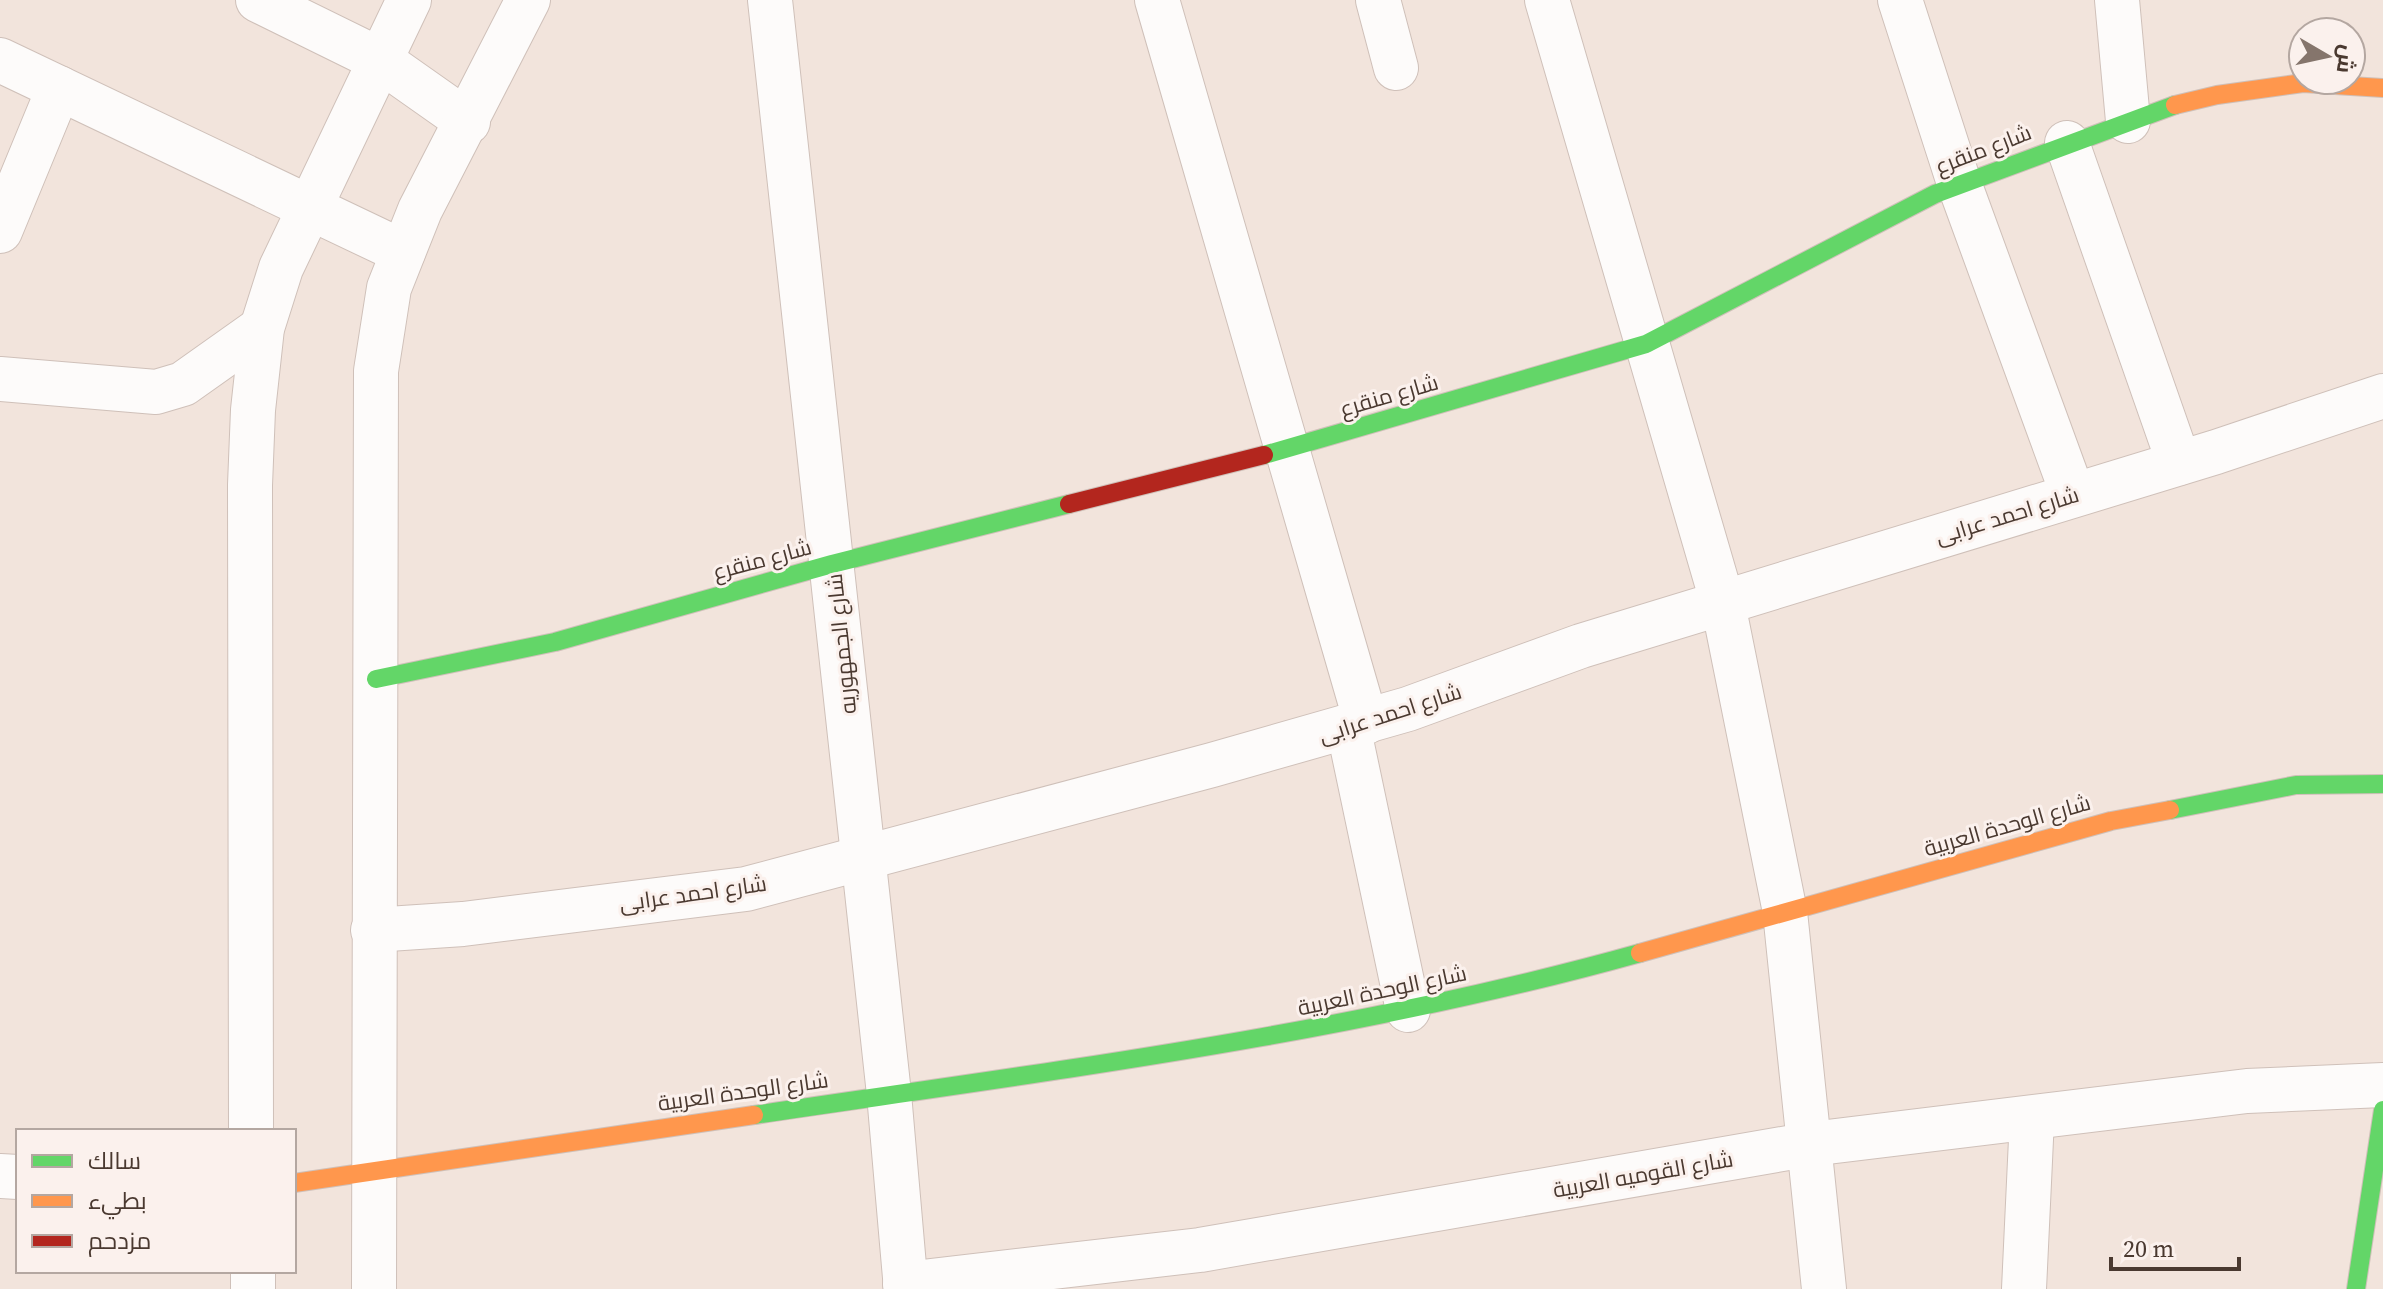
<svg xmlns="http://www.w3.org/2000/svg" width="2383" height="1289" viewBox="0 0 2383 1289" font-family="'Source Serif 4',Cairo,serif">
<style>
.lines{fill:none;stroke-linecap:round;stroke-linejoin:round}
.street-casing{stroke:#cfc0b9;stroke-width:46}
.fast-casing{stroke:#cfc0b9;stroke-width:20}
.slow-casing{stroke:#cfc0b9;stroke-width:20}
.jam-casing{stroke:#cfc0b9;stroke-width:20}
.street{stroke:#fdfbfa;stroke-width:44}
.fast{stroke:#63d668;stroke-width:18}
.slow{stroke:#ff974d;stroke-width:18}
.jam{stroke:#b3261e;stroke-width:18}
.labels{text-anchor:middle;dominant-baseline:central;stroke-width:6;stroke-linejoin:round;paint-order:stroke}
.street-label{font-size:22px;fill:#4a3930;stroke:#fbf1ed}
</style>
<rect width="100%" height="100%" fill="#f2e4dc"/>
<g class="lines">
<g class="street-casing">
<g id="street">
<polyline points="258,0 380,60 468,122"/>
<polyline points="770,0 889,1094 906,1289"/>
<polyline points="1157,0 1366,722"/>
<polyline points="1378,0 1396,68"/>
<polyline points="1547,0 1723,604 1785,912 1824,1289"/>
<polyline points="1900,0 1959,183 2073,495"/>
<polyline points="2117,0 2128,121"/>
<polyline points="0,60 403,252"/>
<polyline points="2067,143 2179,463"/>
<polyline points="0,231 59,88"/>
<polyline points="0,379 156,392 183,384 262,328"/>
<polyline points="1348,726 1408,1010"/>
<polyline points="373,930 463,924 746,889 1212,765 1408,709 1581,646 2216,452 2383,396"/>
<polyline points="251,1131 250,485 253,410 262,328 281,268 409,0"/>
<polyline points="0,1176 18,1177"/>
<polyline points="253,1271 253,1289"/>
<polyline points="905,1284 1200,1250 1811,1144 2247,1091 2383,1085"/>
<polyline points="374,1289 376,371 389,288 420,210 528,0"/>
<polyline points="2024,1289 2032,1118"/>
</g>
</g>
<g class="fast-casing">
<g id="fast">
<polyline points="1264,455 1646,344 1935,194 2175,105"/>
<polyline points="376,679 555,642 832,564 1069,504"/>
<polyline points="2170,810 2296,785 2383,784"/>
<path d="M754 1115C1051 1071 1350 1034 1640 953"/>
<polyline points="2356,1289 2383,1110"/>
</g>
</g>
<g class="slow-casing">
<g id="slow">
<polyline points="2175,105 2217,95 2303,83 2383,88"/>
<polyline points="1640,953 2111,821 2170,810"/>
<polyline points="294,1183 754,1115"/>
</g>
</g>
<g class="jam-casing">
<polyline id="jam" points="1069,504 1264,455"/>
</g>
<use href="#street" class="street"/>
<use href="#fast" class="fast"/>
<use href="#slow" class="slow"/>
<use href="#jam" class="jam"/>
</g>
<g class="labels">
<g class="street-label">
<text transform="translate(1983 149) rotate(-21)">شارع منقرع</text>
<text transform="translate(1389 395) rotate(-16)">شارع منقرع</text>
<text transform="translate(2007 515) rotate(-17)">شارع احمد عرابى</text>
<text transform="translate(762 559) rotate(-15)">شارع منقرع</text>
<text transform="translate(841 644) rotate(-96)">شارع الجمهوريه</text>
<text transform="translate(1390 713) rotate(-18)">شارع احمد عرابى</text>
<text transform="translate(2007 825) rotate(-16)">شارع الوحدة العربية</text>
<text transform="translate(693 893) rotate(-8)">شارع احمد عرابى</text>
<text transform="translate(1382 990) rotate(-12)">شارع الوحدة العربية</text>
<text transform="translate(743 1091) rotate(-8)">شارع الوحدة العربية</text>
<text transform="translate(1643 1174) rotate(-10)">شارع القوميه العربية</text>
</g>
</g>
<rect x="16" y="1129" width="280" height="144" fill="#fbf1ed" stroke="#b4a7a1" stroke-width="2"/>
<rect x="32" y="1155" width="40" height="12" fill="#63d668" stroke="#b4a7a1" stroke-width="2"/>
<text x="88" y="1169" font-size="24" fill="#4a3930">سالك</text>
<rect x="32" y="1195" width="40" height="12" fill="#ff974d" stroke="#b4a7a1" stroke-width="2"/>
<text x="88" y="1209" font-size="24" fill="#4a3930">بطيء</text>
<rect x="32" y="1235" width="40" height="12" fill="#b3261e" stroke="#b4a7a1" stroke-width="2"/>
<text x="88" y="1249" font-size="24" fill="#4a3930">مزدحم</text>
<g transform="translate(2327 56) rotate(99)"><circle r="38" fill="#fbf1ed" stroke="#b4a7a1" stroke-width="2"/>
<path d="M0-6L14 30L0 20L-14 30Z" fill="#85756c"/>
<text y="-12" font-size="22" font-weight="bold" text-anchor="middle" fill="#4a3930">ش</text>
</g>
<path d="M2111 1257v12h128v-12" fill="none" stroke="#4a3930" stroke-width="4"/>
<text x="2123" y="1257" font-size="24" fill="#4a3930" stroke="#fbf1ed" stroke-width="6" paint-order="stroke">20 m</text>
</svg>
